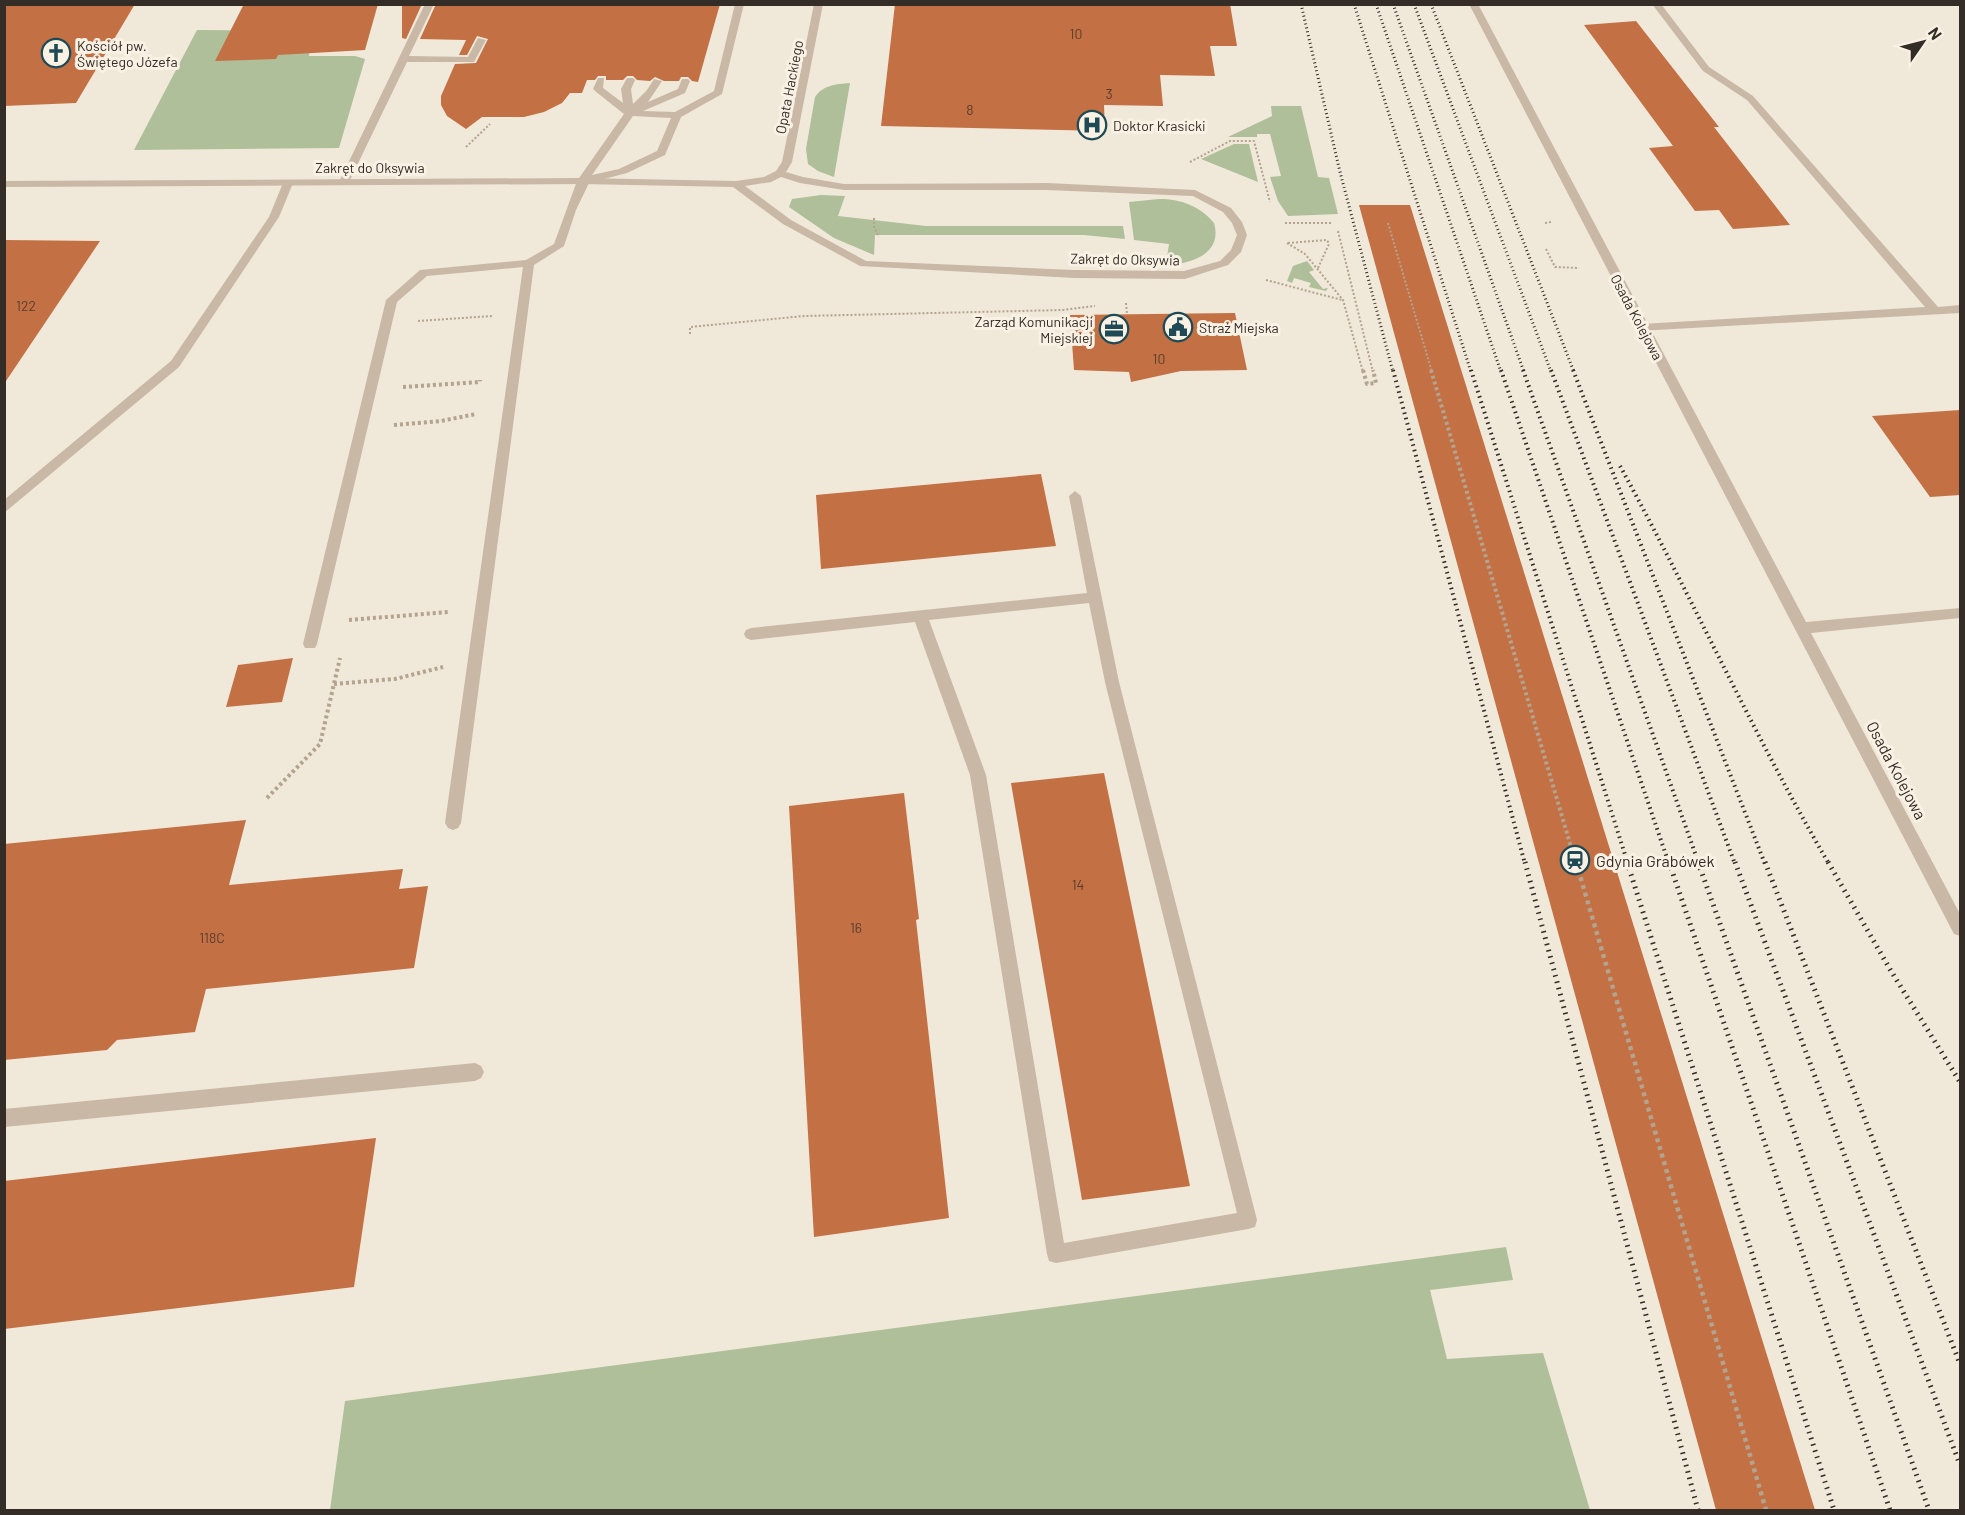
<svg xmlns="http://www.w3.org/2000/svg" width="1965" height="1515" viewBox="0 0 1965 1515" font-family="Barlow,sans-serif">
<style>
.green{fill:#aebf99}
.building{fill:#c37044}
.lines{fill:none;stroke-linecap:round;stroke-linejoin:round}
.path-far2{stroke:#b3a38f;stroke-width:2;stroke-dasharray:2 2;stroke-linecap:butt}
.path-far1{stroke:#b3a38f;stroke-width:4;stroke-dasharray:3 3;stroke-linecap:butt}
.path{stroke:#b3a38f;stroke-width:4.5;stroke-dasharray:4 4;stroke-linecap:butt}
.lane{fill:#c8b8a5;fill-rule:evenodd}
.street{fill:#c8b8a5;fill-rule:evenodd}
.rail-far2{stroke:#342c26;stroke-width:3;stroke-dasharray:1 3;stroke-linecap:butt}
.rail-far1{stroke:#342c26;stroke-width:4;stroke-dasharray:1.5 4;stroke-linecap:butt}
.rail{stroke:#342c26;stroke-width:5;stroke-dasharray:1.5 5;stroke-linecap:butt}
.labels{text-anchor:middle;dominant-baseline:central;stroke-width:6;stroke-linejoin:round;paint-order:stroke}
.number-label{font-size:14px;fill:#583d2e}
.far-poi-label{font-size:14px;fill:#342c26;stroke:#f8f1e4;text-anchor:start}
.far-street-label{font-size:14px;fill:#342c26;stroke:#f8f1e4}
.street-label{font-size:16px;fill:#342c26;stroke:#f8f1e4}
.poi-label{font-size:16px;fill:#342c26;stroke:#f8f1e4;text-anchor:start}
</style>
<rect width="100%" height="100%" fill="#f0e8d8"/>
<g class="green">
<polygon points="197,30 312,31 309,56 355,56 365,59 339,148 134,150"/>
<path d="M850 83 834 177 818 171 808 164 806 149 815 97C823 85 836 84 850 83Z"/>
<polygon points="1271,106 1301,106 1318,177 1329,178 1338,214 1288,216 1278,201 1270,177 1281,176 1270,134 1257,134 1257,137 1228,137 1272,116"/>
<polygon points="1234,144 1249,144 1258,182 1201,159"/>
<polygon points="821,195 845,196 838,216 926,226 1123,226 1125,239 1084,235 875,235 874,255 834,238 789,207 792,199"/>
<path d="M1159 199C1181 199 1200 206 1214 223 1223 254 1191 264 1166 265L1169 244 1134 240 1129 202Z"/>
<polygon points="1307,261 1314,270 1309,272 1323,289 1328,288 1326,291 1309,287 1311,283 1294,278 1292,283 1287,281 1293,266"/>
<polygon points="1506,1247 1513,1280 1430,1290 1447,1359 1543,1353 1590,1510 330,1510 345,1401"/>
</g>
<g class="building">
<polygon points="4,4 135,4 76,103 4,106"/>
<polygon points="244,4 378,4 365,50 278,55 276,59 215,61"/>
<polygon points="402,4 422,4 406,39 402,38"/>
<polygon points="436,4 720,4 698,82 692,81 688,77 681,77 679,81 664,81 655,77 650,81 637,80 633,76 627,76 623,80 606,80 606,76 598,76 595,80 587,80 582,93 570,93 562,103 544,112 524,117 482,117 466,129 447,116 441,105 441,96 455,64 476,63 488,39 477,36 467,55 459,55 466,40 420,39"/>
<polygon points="895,4 1230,4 1237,46 1210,46 1215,76 1160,75 1163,106 1104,105 1105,131 881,126"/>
<polygon points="1636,21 1719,127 1714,127 1790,225 1733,229 1719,210 1695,211 1649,148 1673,146 1584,25"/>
<polygon points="1359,205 1410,205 1815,1510 1716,1510"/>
<polygon points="4,240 100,241 4,384"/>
<polygon points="1235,313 1247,370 1181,371 1131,382 1129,372 1074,370 1070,315"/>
<polygon points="1960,410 1960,495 1930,497 1872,416"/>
<polygon points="1041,474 1056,546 821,569 816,495"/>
<polygon points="293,658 282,702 226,707 238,665"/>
<polygon points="1104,773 1190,1186 1082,1200 1011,783"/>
<polygon points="904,793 919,919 916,920 949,1218 814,1237 789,806"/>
<polygon points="246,820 229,885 403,869 399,889 428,886 414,968 206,989 195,1032 117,1040 107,1050 4,1060 4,844"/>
<polygon points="376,1138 354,1287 4,1329 4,1181"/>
</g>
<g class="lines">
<g class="path-far2">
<polyline points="466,147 490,124"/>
<polyline points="1190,162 1230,141 1254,141 1270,202"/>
<polyline points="874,218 874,227 879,237"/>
<polyline points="1285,223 1332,223"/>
<polyline points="1388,223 1432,372"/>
<polyline points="1545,223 1551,222"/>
<polyline points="1338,231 1373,372"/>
<polyline points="1287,243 1305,254 1343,300 1363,372"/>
<polyline points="1288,243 1327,240 1329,244 1318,268"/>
<polyline points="1546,249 1555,267 1579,268"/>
<polyline points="1266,280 1342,300"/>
<polyline points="1126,303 1127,314"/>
<polyline points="418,321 492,316"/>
<polyline points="690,334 690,327 804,316 1063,310 1095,306"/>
</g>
<g class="path-far1">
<polyline points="1363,370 1367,384 1376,383 1373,370"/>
<polyline points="1431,370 1576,864"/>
<polyline points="403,387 480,382 480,380"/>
<polyline points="394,425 441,421 476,414"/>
<polyline points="349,620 449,612"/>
<polyline points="334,684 395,679 443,667"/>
<polyline points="267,798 320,744 340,658"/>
</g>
<polyline class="path" points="1576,862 1766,1510"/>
<g class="lane">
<polygon points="425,4 434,4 409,56 468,57 478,38 486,40 474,62 407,62 349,182 340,184 339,182"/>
<path d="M735 4H744L722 94 681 117 665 155 627 173 589 183 576 210 564 246 534 265 461 823 458 828 453 830 448 828 445 823 523 267 427 276 397 302 317 644 315 648H305L303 644 386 300 420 270 526 260 554 244 577 181 624 114 595 91 593 89 598 78H604L603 88 623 103 621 89 627 78H633L635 80 631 89 633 104 647 90 654 79 662 81 648 102 678 89 682 79H688L690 81 685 93 643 111 675 112 714 91ZM633 116 671 118 657 151 619 169 592 175Z"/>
<polygon points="1652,4 1661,4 1709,67 1753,96 1938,307 1960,305 1960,313 1638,331 1636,328 1642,324 1925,307 1747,100 1703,71"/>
<polygon points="288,180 293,183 279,217 179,367 4,513 4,500 171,361 269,217 283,183"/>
<path d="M1075 491 1081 496 1119 682 1257 1220 1255 1227 1248 1229 1056 1263 1049 1261 1047 1254 970 775 915 622 751 640 746 638 744 634 746 630 751 628 1087 593 1069 496ZM1089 603 1105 682 1237 1213 1064 1243 986 775 929 620Z"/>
<polygon points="475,1063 481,1066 484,1072 481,1078 475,1081 4,1127 4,1109"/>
</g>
<g class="street">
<path d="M814 4H823L792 162 786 172 803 177 844 184 1046 183 1195 190 1231 208 1242 222 1247 235 1241 252 1228 265 1185 279 1074 278 860 266 783 224 733 187 582 184 4 187V181L582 178 736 181 764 177 776 171 782 162ZM781 177 800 183 844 190H1046L1193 196 1223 212 1232 223 1237 235 1231 250 1220 261 1184 271 1074 270 866 261 791 220 745 186 771 182Z"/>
<polygon points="1469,4 1478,4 1806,622 1960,608 1960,618 1811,633 1960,914 1960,936 1954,934"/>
</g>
<g class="rail-far2">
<polyline points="1301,4 1340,172 1393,372"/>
<polyline points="1354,4 1471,372"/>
<polyline points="1376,4 1501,372"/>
<polyline points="1393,4 1524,372"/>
<polyline points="1414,4 1551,372"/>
<polyline points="1431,4 1574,372"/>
</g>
<g class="rail-far1">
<polyline points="1393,370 1525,864"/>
<polyline points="1471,370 1628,864"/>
<polyline points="1501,370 1669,864"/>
<polyline points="1523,370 1699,864"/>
<polyline points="1551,370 1735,864"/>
<polyline points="1573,370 1765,864"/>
<path d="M1620 466C1692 597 1753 734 1829 864"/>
</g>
<g class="rail">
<polyline points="1525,862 1698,1510"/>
<polyline points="1627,862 1834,1510"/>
<polyline points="1669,862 1890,1510"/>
<polyline points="1698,862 1929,1510"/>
<polyline points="1735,862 1960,1465"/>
<polyline points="1765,862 1960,1364"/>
<polyline points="1828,862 1891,971 1960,1082"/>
</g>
</g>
<defs>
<g id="church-ring" transform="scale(1.5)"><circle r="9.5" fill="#f8f1e4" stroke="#1d4a54" stroke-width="1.5"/><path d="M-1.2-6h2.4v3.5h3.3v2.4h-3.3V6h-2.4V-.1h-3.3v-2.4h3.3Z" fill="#1d4a54"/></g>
<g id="hospital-ring" transform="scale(1.5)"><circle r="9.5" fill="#f8f1e4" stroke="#1d4a54" stroke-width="1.5"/><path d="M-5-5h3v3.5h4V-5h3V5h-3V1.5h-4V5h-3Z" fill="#1d4a54"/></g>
<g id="civic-ring" transform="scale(1.5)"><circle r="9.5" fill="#f8f1e4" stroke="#1d4a54" stroke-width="1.5"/><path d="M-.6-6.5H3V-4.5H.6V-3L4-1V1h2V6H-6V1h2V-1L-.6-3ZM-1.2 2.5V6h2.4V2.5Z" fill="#1d4a54"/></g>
<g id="office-ring" transform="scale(1.5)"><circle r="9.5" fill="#f8f1e4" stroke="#1d4a54" stroke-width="1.5"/><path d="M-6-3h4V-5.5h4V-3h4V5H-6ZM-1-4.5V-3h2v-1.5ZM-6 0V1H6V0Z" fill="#1d4a54"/></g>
<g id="station-ring" transform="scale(1.5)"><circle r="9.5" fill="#f8f1e4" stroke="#1d4a54" stroke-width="1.5"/><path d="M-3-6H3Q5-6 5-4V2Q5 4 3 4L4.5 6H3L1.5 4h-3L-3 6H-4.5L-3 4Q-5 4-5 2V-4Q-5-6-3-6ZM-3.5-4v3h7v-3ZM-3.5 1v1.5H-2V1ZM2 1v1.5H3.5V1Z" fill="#1d4a54"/></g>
</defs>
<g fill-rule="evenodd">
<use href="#church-ring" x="56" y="53"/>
<use href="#hospital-ring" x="1092" y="125"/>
<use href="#civic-ring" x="1178" y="327"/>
<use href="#office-ring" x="1114" y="329"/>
<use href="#station-ring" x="1575" y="860"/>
</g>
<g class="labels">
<g class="number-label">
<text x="1076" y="33">10</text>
<text x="1109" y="93">3</text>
<text x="970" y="109">8</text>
<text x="26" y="305">122</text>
<text x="1159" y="358">10</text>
<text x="1078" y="884">14</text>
<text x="856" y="927">16</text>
<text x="212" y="937">118C</text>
</g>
<g class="far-poi-label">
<text x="77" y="45">Kościół pw.<tspan x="77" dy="16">Świętego Józefa</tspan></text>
<text x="1113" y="125">Doktor Krasicki</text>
<text x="1093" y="321" text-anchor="end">Zarząd Komunikacji<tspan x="1093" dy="16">Miejskiej</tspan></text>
<text x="1199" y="327">Straż Miejska</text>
</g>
<g class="far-street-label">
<text transform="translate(789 87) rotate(-79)">Opata Hackiego</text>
<text x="370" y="167">Zakręt do Oksywia</text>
<text transform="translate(1125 259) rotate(1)">Zakręt do Oksywia</text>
<text transform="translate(1637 317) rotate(62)">Osada Kolejowa</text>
</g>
<g class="street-label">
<text transform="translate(1897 770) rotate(62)">Osada Kolejowa</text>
</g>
<g class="poi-label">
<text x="1596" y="860">Gdynia Grabówek</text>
</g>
</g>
<rect width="1965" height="1515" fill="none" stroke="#342c26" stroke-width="12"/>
<g transform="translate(1923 42) rotate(55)" stroke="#f8f1e4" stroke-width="4.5" paint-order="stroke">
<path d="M0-4.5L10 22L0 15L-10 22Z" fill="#342c26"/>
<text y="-9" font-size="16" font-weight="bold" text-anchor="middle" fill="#342c26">N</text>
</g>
</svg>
